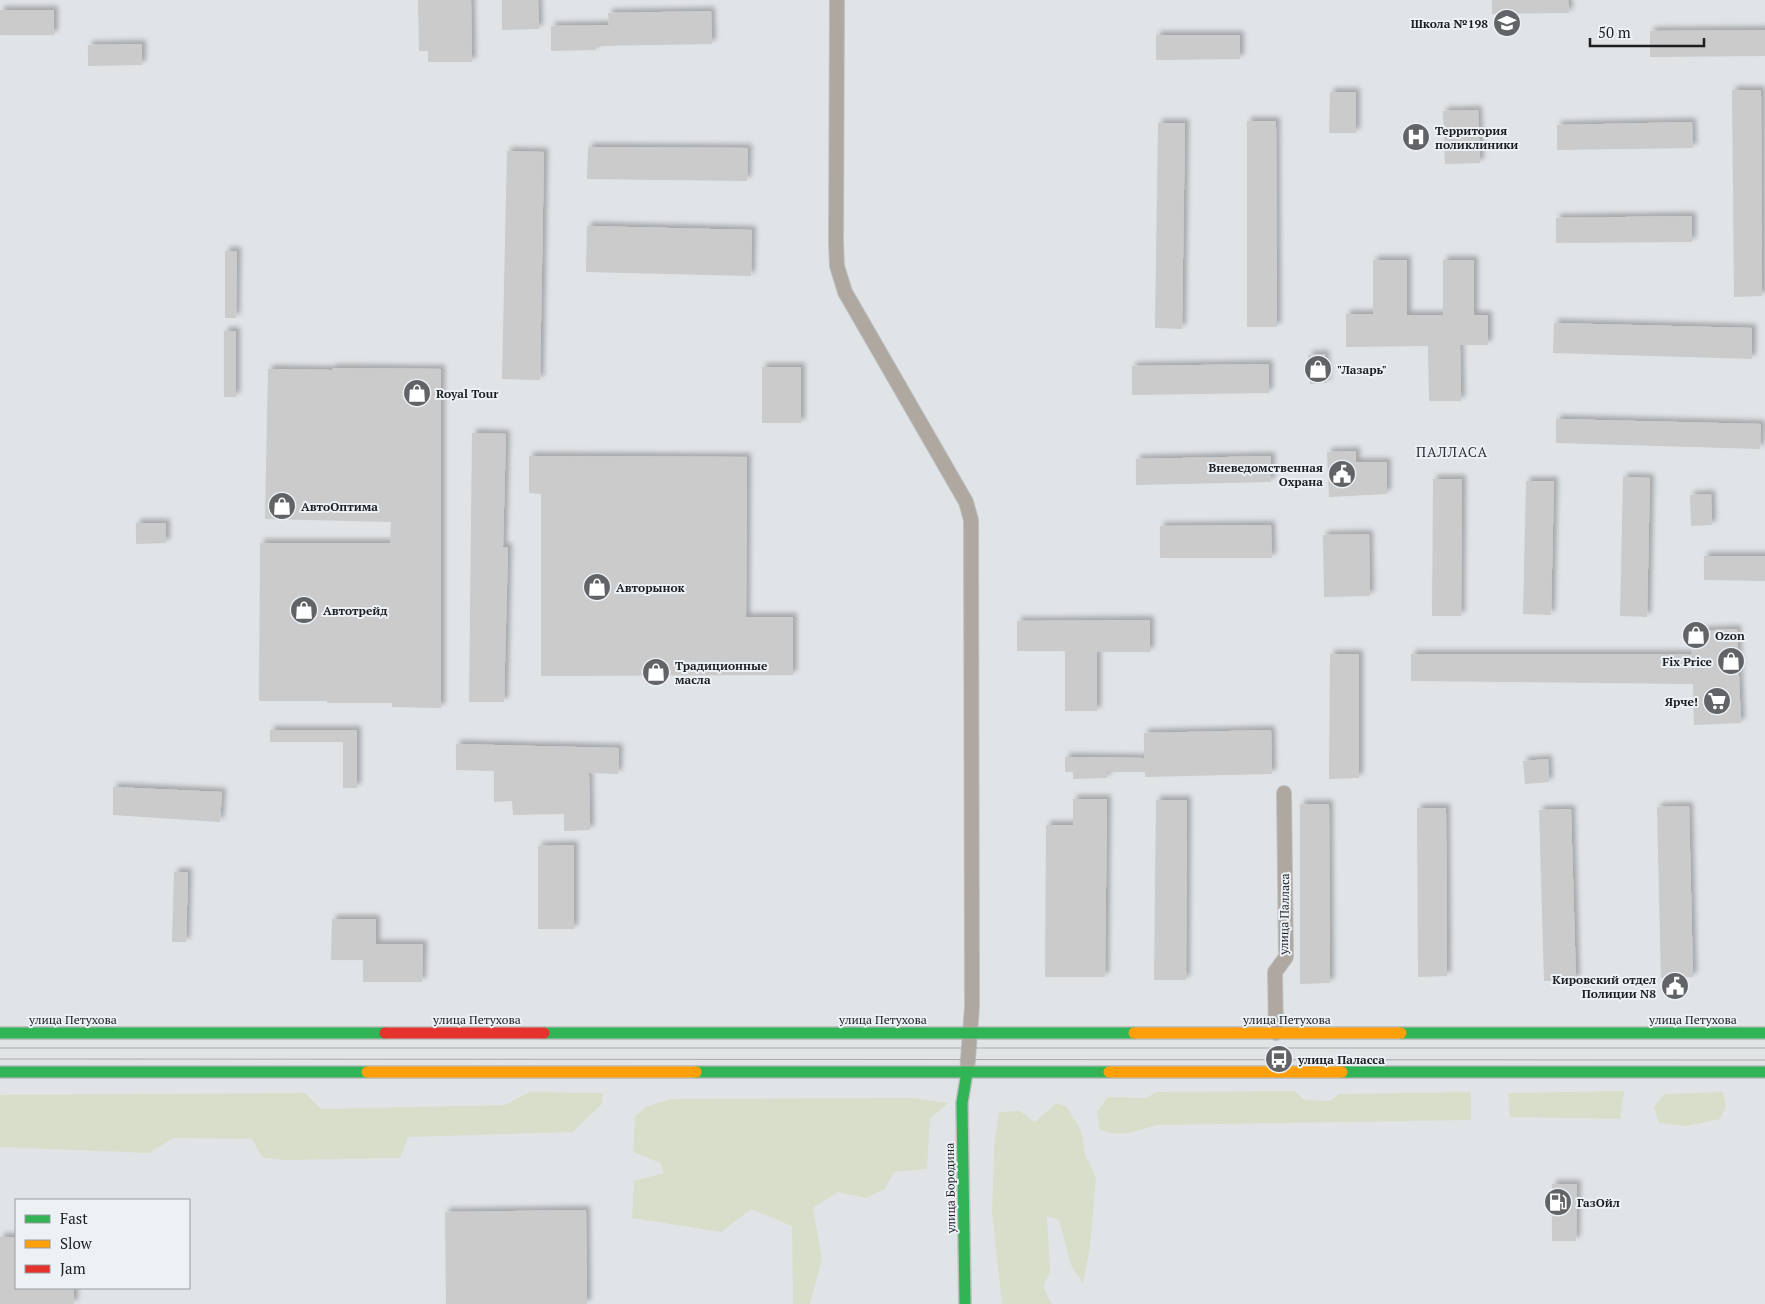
<svg xmlns="http://www.w3.org/2000/svg" width="1765" height="1304" viewBox="0 0 1765 1304" font-family="'PT Serif',serif">
<style>
.green{fill:#d9deca}
.building{fill:#cbcbcb;filter:url(#shadow)}
.lines{fill:none;stroke-linecap:round;stroke-linejoin:round}
.street-casing{stroke:#bfc0c2;stroke-width:16}
.fast-casing{stroke:#bfc0c2;stroke-width:14}
.slow-casing{stroke:#bfc0c2;stroke-width:14}
.jam-casing{stroke:#bfc0c2;stroke-width:14}
.street{stroke:#aea8a1;stroke-width:14}
.fast{stroke:#30b455;stroke-width:11}
.slow{stroke:#ff9f0a;stroke-width:11}
.jam{stroke:#e5322d;stroke-width:11}
.tram{stroke:#abaaa7;stroke-width:1}
.labels{text-anchor:middle;dominant-baseline:central;stroke-width:4;stroke-linejoin:round;paint-order:stroke}
.poi-label{font-size:12px;font-weight:bold;fill:#1d1e20;stroke:#ecf1f6;text-anchor:start}
.street-label{font-size:12px;fill:#1d1e20;stroke:#ecf1f6}
.neighbourhood-label{font-size:14px;letter-spacing:1px;fill:#2e3136;stroke:#ecf1f6}
</style>
<defs>
<filter id="shadow"><feDropShadow dx="4" dy="-4" stdDeviation="2.5" flood-color="#0004"/></filter>
</defs>
<rect width="100%" height="100%" fill="#e1e4e7"/>
<g class="green">
<path d="M1295 1091 1304 1100 1330 1101 1339 1094 1471 1092V1120L1157 1125C1138 1131 1120 1138 1100 1130L1097 1112 1108 1097 1146 1098 1156 1092Z"/>
<polygon points="1624,1091 1620,1119 1510,1117 1508,1093"/>
<polygon points="530,1092 603,1093 602,1104 573,1132 408,1137 400,1158 287,1160 263,1158 252,1139 173,1138 149,1153 0,1147 0,1095 305,1093 321,1109 505,1105"/>
<polygon points="1723,1092 1726,1107 1720,1119 1686,1126 1659,1123 1654,1107 1664,1094"/>
<polygon points="913,1098 948,1103 930,1119 927,1169 894,1172 885,1189 866,1198 838,1192 813,1208 822,1259 810,1304 793,1304 792,1226 751,1209 721,1232 632,1218 634,1181 664,1173 660,1163 633,1152 635,1116 646,1107 670,1099"/>
<polygon points="1056,1103 1067,1107 1082,1133 1085,1154 1096,1178 1090,1247 1083,1284 1071,1265 1059,1220 1047,1216 1050,1271 1043,1287 1052,1304 1002,1304 992,1213 994,1146 999,1112 1020,1111 1035,1122"/>
</g>
<g class="building">
<polygon points="418,0 471,0 472,62 428,62 428,51 419,51"/>
<polygon points="502,0 538,0 539,29 502,30"/>
<polygon points="1492,0 1568,0 1569,13 1492,14"/>
<rect x="0" y="10" width="54" height="25"/>
<polygon points="711,11 712,44 596,46 596,50 551,51 551,26 609,25 608,13"/>
<polygon points="1765,30 1765,56 1650,57 1650,31"/>
<polygon points="1156,35 1240,35 1240,59 1156,60"/>
<polygon points="142,44 142,65 88,66 88,45"/>
<polygon points="1732,90 1761,90 1762,296 1734,297"/>
<polygon points="1330,92 1356,92 1356,133 1329,133"/>
<polygon points="1478,110 1480,163 1445,164 1443,111"/>
<polygon points="1247,121 1276,121 1277,327 1247,327"/>
<polygon points="1692,122 1693,148 1557,150 1557,125"/>
<polygon points="1158,123 1185,123 1182,329 1155,328"/>
<polygon points="588,147 748,148 747,181 587,179"/>
<polygon points="507,151 544,152 540,380 502,379"/>
<polygon points="1692,216 1692,242 1556,243 1556,218"/>
<polygon points="587,226 752,230 751,276 586,272"/>
<polygon points="225,251 237,251 236,318 225,318"/>
<polygon points="1373,260 1407,260 1407,315 1443,315 1443,260 1474,260 1474,315 1488,315 1488,345 1460,345 1461,401 1429,401 1428,346 1346,347 1346,314 1373,314"/>
<polygon points="1554,323 1752,328 1752,359 1553,353"/>
<rect x="224" y="331" width="12" height="66"/>
<polygon points="1325,354 1327,383 1310,384 1308,355"/>
<polygon points="1269,364 1269,393 1132,395 1132,366"/>
<rect x="762" y="367" width="39" height="56"/>
<polygon points="332,368 441,369 441,708 392,707 392,703 327,703 327,701 259,701 260,543 390,543 391,522 265,519 268,369 332,370"/>
<polygon points="1556,419 1761,424 1760,449 1556,443"/>
<polygon points="472,433 506,434 503,547 508,547 504,702 469,702"/>
<polygon points="1356,451 1356,462 1387,462 1387,494 1329,497 1327,452"/>
<polygon points="529,456 747,457 746,617 793,617 793,675 541,676 541,494 529,493"/>
<polygon points="1271,456 1271,482 1136,485 1136,459"/>
<polygon points="1623,477 1650,478 1647,617 1620,616"/>
<polygon points="1433,479 1462,479 1461,616 1432,616"/>
<polygon points="1526,481 1554,481 1551,615 1523,614"/>
<polygon points="1711,494 1712,525 1691,526 1690,495"/>
<polygon points="136,523 166,523 166,543 136,544"/>
<polygon points="1271,525 1272,558 1160,558 1160,526"/>
<polygon points="1369,534 1370,596 1324,597 1323,535"/>
<polygon points="1704,556 1765,556 1765,581 1704,580"/>
<polygon points="1150,620 1150,652 1097,652 1097,711 1065,711 1065,651 1017,651 1017,621"/>
<polygon points="1737,629 1741,723 1694,725 1693,684 1411,681 1411,654 1692,654 1691,631"/>
<polygon points="1330,654 1359,654 1359,778 1329,779"/>
<polygon points="270,730 357,730 357,788 343,788 343,742 270,742"/>
<polygon points="1271,730 1272,774 1145,777 1145,772 1107,772 1107,778 1073,779 1073,772 1065,772 1065,757 1144,758 1144,733"/>
<polygon points="456,744 619,748 618,774 589,773 590,830 564,831 564,814 513,815 512,801 494,802 494,771 456,770"/>
<polygon points="1548,759 1549,782 1525,784 1523,761"/>
<polygon points="113,787 222,792 220,822 113,815"/>
<polygon points="1073,799 1107,799 1105,977 1045,977 1046,825 1073,825"/>
<polygon points="1156,800 1187,800 1186,980 1154,980"/>
<polygon points="1300,804 1329,804 1330,983 1300,984"/>
<polygon points="1689,806 1693,977 1661,978 1657,807"/>
<polygon points="1417,808 1446,808 1447,976 1418,977"/>
<polygon points="1571,809 1576,980 1544,981 1539,810"/>
<polygon points="574,845 574,929 538,929 538,846"/>
<polygon points="174,872 188,872 186,942 172,942"/>
<polygon points="332,919 376,919 376,944 423,944 422,982 363,982 363,960 331,960"/>
<polygon points="1552,1184 1577,1184 1576,1241 1552,1241"/>
<polygon points="586,1210 587,1304 446,1304 445,1212"/>
<polygon points="0,1237 16,1237 16,1288 74,1288 74,1304 0,1304"/>
</g>
<g class="lines">
<g class="street-casing">
<g id="street">
<polyline points="837,0 836,243 837,266 845,292 966,502 971,520 972,1007 967,1072"/>
<polyline points="1276,1033 1275,972 1286,957 1284,793"/>
</g>
</g>
<g class="fast-casing">
<g id="fast">
<polyline points="0,1033 385,1033"/>
<polyline points="544,1033 1134,1033"/>
<polyline points="1401,1033 1765,1033"/>
<polyline points="0,1072 367,1072"/>
<polyline points="696,1072 1109,1072"/>
<polyline points="1342,1072 1765,1072"/>
<polyline points="965,1304 962,1103 967,1072"/>
</g>
</g>
<g class="slow-casing">
<g id="slow">
<polyline points="1134,1033 1401,1033"/>
<polyline points="367,1072 696,1072"/>
<polyline points="1109,1072 1342,1072"/>
</g>
</g>
<g class="jam-casing">
<polyline id="jam" points="385,1033 544,1033"/>
</g>
<use href="#street" class="street"/>
<use href="#fast" class="fast"/>
<use href="#slow" class="slow"/>
<use href="#jam" class="jam"/>
<g class="tram">
<polyline points="0,1048 1765,1048"/>
<polyline points="0,1059 1765,1060"/>
</g>
</g>
<defs>
<g id="school-disc" transform="scale(1.4375)"><circle r="9.5" fill="#626366" stroke="#ecf1f6"/><path d="M0-5L7-2L0 1L-7-2ZM-4 1L0 2.5L4 1V4Q0 6-4 4Z" fill="#fff"/></g>
<g id="hospital-disc" transform="scale(1.4375)"><circle r="9.5" fill="#626366" stroke="#ecf1f6"/><path d="M-5-5h3v3.5h4V-5h3V5h-3V1.5h-4V5h-3Z" fill="#fff"/></g>
<g id="shop-disc" transform="scale(1.4375)"><circle r="9.5" fill="#626366" stroke="#ecf1f6"/><path d="M-5-2.5h2.3a2.7 3.5 0 0 1 5.4 0H5L5.5 6h-11ZM-1.5-2.5h3a1.5 2.3 0 0 0-3 0Z" fill="#fff"/></g>
<g id="civic-disc" transform="scale(1.4375)"><circle r="9.5" fill="#626366" stroke="#ecf1f6"/><path d="M-.6-6.5H3V-4.5H.6V-3L4-1V1h2V6H-6V1h2V-1L-.6-3ZM-1.2 2.5V6h2.4V2.5Z" fill="#fff"/></g>
<g id="supermarket-disc" transform="scale(1.4375)"><circle r="9.5" fill="#626366" stroke="#ecf1f6"/><path d="M-6-5.5h2.5l.6 2H6L4.5 2H-2.5L-4.4-4H-6ZM-1.5 3.2a1.3 1.3 0 1 0 .1 0ZM3 3.2a1.3 1.3 0 1 0 .1 0Z" fill="#fff"/></g>
<g id="bus-disc" transform="scale(1.4375)"><circle r="9.5" fill="#626366" stroke="#ecf1f6"/><path d="M-5-6H5V4H4V6H2V4H-2V6H-4V4H-5ZM-3.5-4V0h7V-4ZM-3.5 1.2v1.5H-2V1.2ZM2 1.2v1.5H3.5V1.2Z" fill="#fff"/></g>
<g id="fuel-disc" transform="scale(1.4375)"><circle r="9.5" fill="#626366" stroke="#ecf1f6"/><path d="M-5.5-6h7V0h2V4h1.3V-2.5L3-4.5l.8-.8L6-3V5H2.5V1h-1V6h-7ZM-4.2-4.7v3.2H.2V-4.7Z" fill="#fff"/></g>
</defs>
<g fill-rule="evenodd">
<use href="#school-disc" x="1507" y="23"/>
<use href="#hospital-disc" x="1416" y="137"/>
<use href="#shop-disc" x="1318" y="369"/>
<use href="#shop-disc" x="417" y="393"/>
<use href="#civic-disc" x="1342" y="474"/>
<use href="#shop-disc" x="282" y="506"/>
<use href="#shop-disc" x="597" y="587"/>
<use href="#shop-disc" x="304" y="610"/>
<use href="#shop-disc" x="1696" y="635"/>
<use href="#shop-disc" x="1731" y="661"/>
<use href="#shop-disc" x="656" y="672"/>
<use href="#supermarket-disc" x="1717" y="701"/>
<use href="#civic-disc" x="1675" y="986"/>
<use href="#bus-disc" x="1279" y="1059"/>
<use href="#fuel-disc" x="1558" y="1202"/>
</g>
<g class="labels">
<g class="poi-label">
<text x="1488" y="23" text-anchor="end">Школа №198</text>
<text x="1435" y="130">Территория<tspan x="1435" dy="14">поликлиники</tspan></text>
<text x="1337" y="369">"Лазарь"</text>
<text x="436" y="393">Royal Tour</text>
<text x="1323" y="467" text-anchor="end">Вневедомственная<tspan x="1323" dy="14">Охрана</tspan></text>
<text x="301" y="506">АвтоОптима</text>
<text x="616" y="587">Авторынок</text>
<text x="323" y="610">Автотрейд</text>
<text x="1715" y="635">Ozon</text>
<text x="1712" y="661" text-anchor="end">Fix Price</text>
<text x="675" y="665">Традиционные<tspan x="675" dy="14">масла</tspan></text>
<text x="1698" y="701" text-anchor="end">Ярче!</text>
<text x="1656" y="979" text-anchor="end">Кировский отдел<tspan x="1656" dy="14">Полиции N8</tspan></text>
<text x="1298" y="1059">улица Паласса</text>
<text x="1577" y="1202">ГазОйл</text>
</g>
<g class="street-label">
<text transform="translate(1284 914) rotate(-89)">улица Палласа</text>
<text x="73" y="1019">улица Петухова</text>
<text x="477" y="1019">улица Петухова</text>
<text x="883" y="1019">улица Петухова</text>
<text x="1287" y="1019">улица Петухова</text>
<text x="1693" y="1019">улица Петухова</text>
<text transform="translate(950 1188) rotate(-91)">улица Бородина</text>
</g>
<g class="neighbourhood-label">
<text x="1452" y="451">ПАЛЛАСА</text>
</g>
</g>
<rect x="15" y="1199" width="175" height="90" fill="#ecf1f6" stroke="#999da0"/>
<rect x="25" y="1215" width="25" height="8" fill="#30b455" stroke="#999da0"/>
<text x="60" y="1224" font-size="15" fill="#1d1e20">Fast</text>
<rect x="25" y="1240" width="25" height="8" fill="#ff9f0a" stroke="#999da0"/>
<text x="60" y="1249" font-size="15" fill="#1d1e20">Slow</text>
<rect x="25" y="1265" width="25" height="8" fill="#e5322d" stroke="#999da0"/>
<text x="60" y="1274" font-size="15" fill="#1d1e20">Jam</text>
<path d="M1590 38v8h114v-8" fill="none" stroke="#1d1e20" stroke-width="2.5"/>
<text x="1598" y="38" font-size="15" fill="#1d1e20" stroke="#ecf1f6" stroke-width="4" paint-order="stroke">50 m</text>
</svg>
